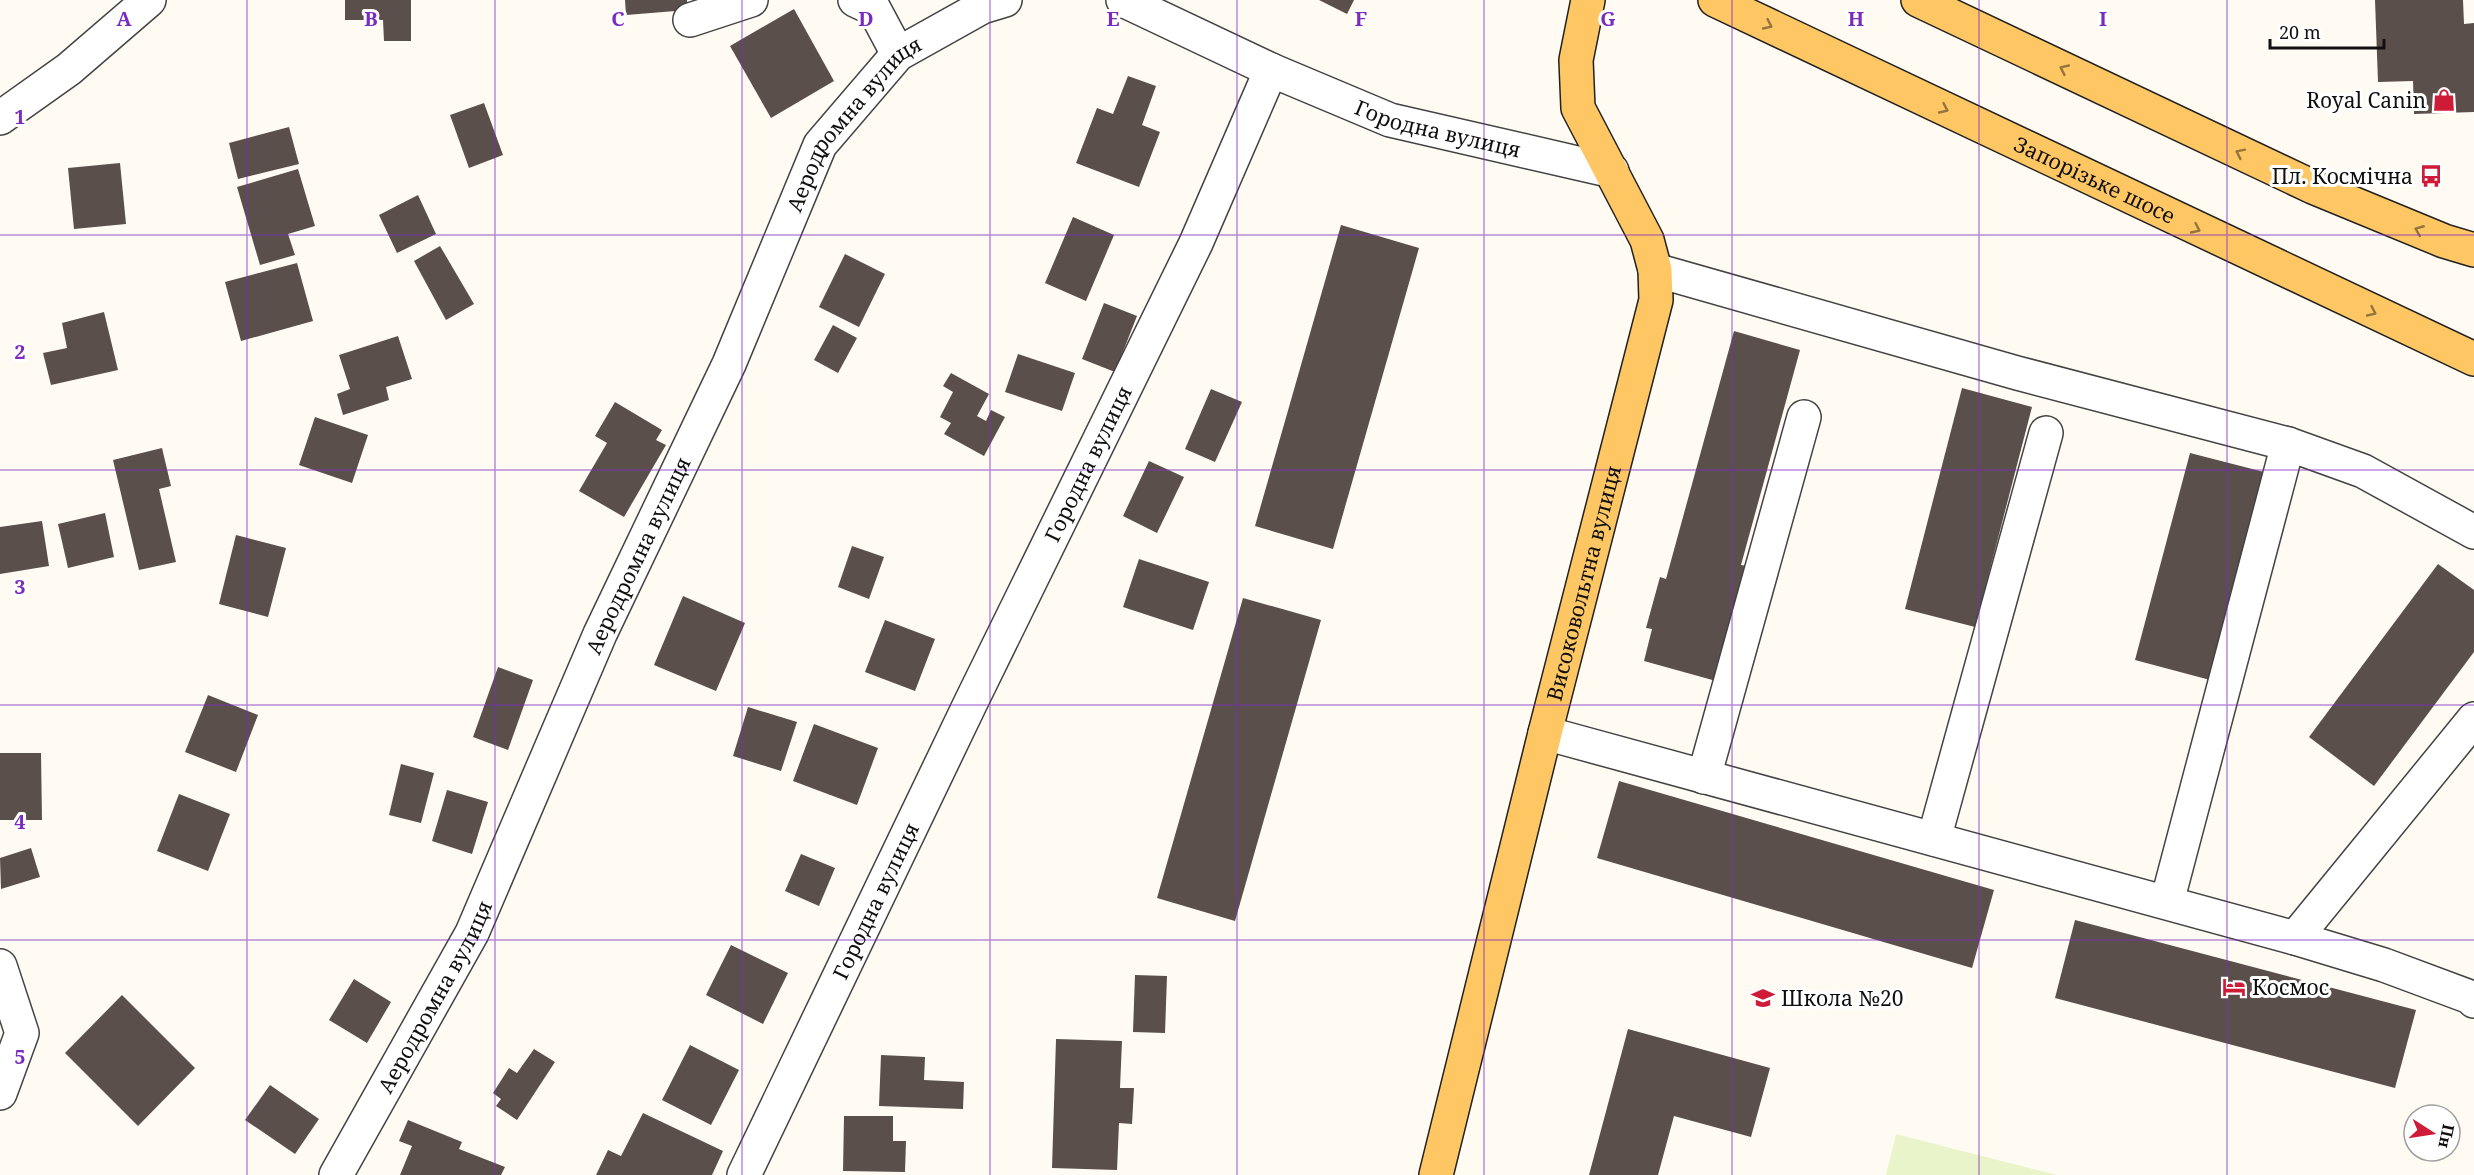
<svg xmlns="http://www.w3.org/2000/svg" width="2474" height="1175" viewBox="0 0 2474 1175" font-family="'Noto Serif',serif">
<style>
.pitch{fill:#eaf4cb}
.building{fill:#5a4f4b}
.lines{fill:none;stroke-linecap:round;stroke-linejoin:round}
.minor-casing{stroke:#434343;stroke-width:36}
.major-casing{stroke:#212121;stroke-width:36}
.minor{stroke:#fff;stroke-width:33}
.major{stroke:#ffc763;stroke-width:33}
.oneway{stroke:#93753e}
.grid{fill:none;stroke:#7b2cbf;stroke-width:1.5;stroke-opacity:0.55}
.labels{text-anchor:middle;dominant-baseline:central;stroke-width:6;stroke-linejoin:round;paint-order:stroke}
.poi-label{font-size:21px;fill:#101010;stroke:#fff;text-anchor:end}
.street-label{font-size:21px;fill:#101010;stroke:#fff}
.grid-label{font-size:20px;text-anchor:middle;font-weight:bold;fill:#7b2cbf;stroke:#fff;stroke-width:6;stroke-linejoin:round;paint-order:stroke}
</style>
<rect width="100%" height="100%" fill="#fffbf3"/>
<polygon class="pitch" points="1896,1134 2057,1175 1886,1175"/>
<g class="building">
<polygon points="345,0 411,0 411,41 384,41 383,20 345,20"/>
<polygon points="625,0 687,0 688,10 626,15"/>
<polygon points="1319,0 1354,0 1347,14"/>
<polygon points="2375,0 2463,0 2464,24 2474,23 2474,112 2414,114 2413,81 2378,82"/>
<polygon points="794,9 834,81 771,118 730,46"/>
<polygon points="1128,76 1156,86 1142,125 1160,132 1139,187 1076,163 1097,108 1113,114"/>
<polygon points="484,103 503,155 469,168 450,115"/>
<polygon points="289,127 299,164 238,179 229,143"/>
<polygon points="120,163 126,224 74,229 68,168"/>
<polygon points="298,169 315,226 288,234 295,255 260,265 237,187"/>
<polygon points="418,195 436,234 397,253 379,215"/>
<polygon points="1073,217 1114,235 1086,301 1045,283"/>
<polygon points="1341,225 1419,248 1333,549 1255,526"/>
<polygon points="440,246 474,304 446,320 414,261"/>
<polygon points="845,254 885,274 859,327 819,307"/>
<polygon points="297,263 313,321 241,341 225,282"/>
<polygon points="1104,303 1137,316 1115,372 1082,359"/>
<polygon points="104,312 118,370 51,385 43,353 67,348 62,323"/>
<polygon points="833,325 857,338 838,373 814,360"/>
<polygon points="1734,331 1800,350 1741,565 1747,566 1716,681 1644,661 1652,629 1646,628 1660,577 1666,579"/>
<polygon points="398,336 412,379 386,387 389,400 343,415 337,394 350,389 339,355"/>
<polygon points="1018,354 1075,373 1062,411 1005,392"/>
<polygon points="951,373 989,394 977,416 986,421 991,410 1005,417 984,456 944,434 951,423 940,417 953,392 943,386"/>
<polygon points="1962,388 2032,407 1975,627 1905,609"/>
<polygon points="1211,389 1242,402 1215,462 1185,449"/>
<polygon points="615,402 662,430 656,440 666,445 624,517 579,491 607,443 595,436"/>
<polygon points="315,417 368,435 352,483 299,465"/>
<polygon points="162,448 171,486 159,489 176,562 139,570 113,460"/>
<polygon points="2190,453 2264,472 2210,680 2135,660"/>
<polygon points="1149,461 1184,477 1157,533 1123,516"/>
<polygon points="105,513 114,557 68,568 58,524"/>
<polygon points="42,521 49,566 0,574 0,527"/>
<polygon points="236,535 286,548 268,617 219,604"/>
<polygon points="852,546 884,557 869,599 838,587"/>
<polygon points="1139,559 1209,582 1193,630 1123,607"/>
<polygon points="2438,564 2474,590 2474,652 2374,786 2309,737"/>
<polygon points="683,596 745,623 716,691 654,665"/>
<polygon points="1243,598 1321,620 1235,921 1157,898"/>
<polygon points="885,620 935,639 915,691 865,672"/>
<polygon points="498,667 533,680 508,750 473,737"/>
<polygon points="208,695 258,715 236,772 185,752"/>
<polygon points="748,707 797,722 781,771 733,756"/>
<polygon points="814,724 878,748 857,805 793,781"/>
<polygon points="0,753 41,753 42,820 0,820"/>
<polygon points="401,764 434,773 421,823 389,815"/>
<polygon points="1619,781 1994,890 1972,968 1597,858"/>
<polygon points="447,790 488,802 472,854 432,841"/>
<polygon points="179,794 230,814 208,871 157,851"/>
<polygon points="31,848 40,877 1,889 0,858"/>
<polygon points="801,854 835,868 819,906 785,891"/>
<polygon points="2075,920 2416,1010 2395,1088 2055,998"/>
<polygon points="731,945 788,973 763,1024 706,995"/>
<polygon points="1135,975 1167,976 1165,1033 1133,1032"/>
<polygon points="354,979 391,1002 367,1043 329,1020"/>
<polygon points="122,995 195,1068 138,1126 65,1053"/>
<polygon points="1628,1029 1770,1068 1751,1137 1674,1116 1658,1175 1589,1175"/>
<polygon points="1056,1039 1122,1041 1120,1088 1134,1088 1132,1124 1119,1123 1117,1170 1052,1168"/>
<polygon points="690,1045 739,1070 711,1125 662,1100"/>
<polygon points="534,1049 555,1062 517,1120 496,1106 501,1099 493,1093 509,1068 517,1073"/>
<polygon points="881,1055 925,1057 924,1080 964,1082 963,1109 879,1106"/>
<polygon points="270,1085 319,1119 295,1154 245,1120"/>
<polygon points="643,1113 723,1151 712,1175 596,1175 608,1150 621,1156"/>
<polygon points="844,1116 893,1116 893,1141 906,1141 905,1172 843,1171"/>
<polygon points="408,1120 462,1142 459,1149 505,1167 501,1175 400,1175 412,1146 399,1141"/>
</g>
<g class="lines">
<g class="minor-casing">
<g id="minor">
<polyline points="855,0 874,9 898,54"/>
<polyline points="1123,0 1271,70"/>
<polyline points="690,20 751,0"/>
<polyline points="0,118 69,69 149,0"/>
<polyline points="1655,270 2017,373 2288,444 2363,471 2474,532"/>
<polyline points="1545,733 2295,938 2384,965 2470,997 2474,1001"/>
<polyline points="1704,777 1804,417"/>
<polyline points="1934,839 2046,433"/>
<polyline points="2167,902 2288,444"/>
<polyline points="2295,938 2474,719"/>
<polyline points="0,966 22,1033 0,1093"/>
<path id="s1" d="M336 1175 472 933 600 634 729 364 820 145 898 54 982 7 1005 0"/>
<path id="s2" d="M744 1175 970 704 1196 243 1271 70 1390 120 1612 171"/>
</g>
</g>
<g class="major-casing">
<g id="major">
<path id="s3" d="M1715 0 2474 359"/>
<polyline points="1918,0 2313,187 2444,241 2474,250"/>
<path id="s4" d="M1436 1175 1545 733 1656 300 1655 270 1647 240 1578 108 1576 60 1588 0"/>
</g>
</g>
<use href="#minor" class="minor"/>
<use href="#major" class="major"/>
</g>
<defs><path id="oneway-chevron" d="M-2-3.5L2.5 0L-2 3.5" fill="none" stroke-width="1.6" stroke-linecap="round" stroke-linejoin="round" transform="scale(1.5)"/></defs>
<g class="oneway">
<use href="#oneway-chevron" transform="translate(1768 25) rotate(25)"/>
<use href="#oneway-chevron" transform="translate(2064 69) rotate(-155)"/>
<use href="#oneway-chevron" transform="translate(1944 109) rotate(25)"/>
<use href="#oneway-chevron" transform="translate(2240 153) rotate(-154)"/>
<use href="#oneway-chevron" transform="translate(2196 229) rotate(25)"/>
<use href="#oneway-chevron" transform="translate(2419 230) rotate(-158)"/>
<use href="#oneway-chevron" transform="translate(2372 312) rotate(25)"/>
</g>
<path class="grid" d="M247 0V1175M495 0V1175M742 0V1175M990 0V1175M1237 0V1175M1484 0V1175M1732 0V1175M1979 0V1175M2227 0V1175M0 235H2474M0 470H2474M0 705H2474M0 940H2474"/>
<defs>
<g id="shop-bare" transform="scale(1.8)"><path d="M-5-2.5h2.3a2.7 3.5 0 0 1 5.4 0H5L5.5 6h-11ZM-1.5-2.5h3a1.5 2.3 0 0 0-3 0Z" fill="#cd1b38" stroke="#fff" stroke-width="2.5" paint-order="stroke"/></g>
<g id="bus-bare" transform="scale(1.8)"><path d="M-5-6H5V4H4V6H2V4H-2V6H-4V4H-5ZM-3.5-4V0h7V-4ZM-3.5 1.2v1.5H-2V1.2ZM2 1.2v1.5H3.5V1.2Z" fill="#cd1b38" stroke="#fff" stroke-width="2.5" paint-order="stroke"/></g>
<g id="hotel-bare" transform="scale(1.8)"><path d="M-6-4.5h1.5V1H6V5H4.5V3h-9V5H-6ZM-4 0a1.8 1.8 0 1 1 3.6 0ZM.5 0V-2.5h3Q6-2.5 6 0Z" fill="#cd1b38" stroke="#fff" stroke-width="2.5" paint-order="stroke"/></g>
<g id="school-bare" transform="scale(1.8)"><path d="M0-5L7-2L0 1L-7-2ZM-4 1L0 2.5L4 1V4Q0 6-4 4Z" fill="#cd1b38" stroke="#fff" stroke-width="2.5" paint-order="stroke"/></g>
</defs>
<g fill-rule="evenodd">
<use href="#shop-bare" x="2444" y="100"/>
<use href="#bus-bare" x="2431" y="176"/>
<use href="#hotel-bare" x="2234" y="987"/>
<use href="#school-bare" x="1763" y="998"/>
</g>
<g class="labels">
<g class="poi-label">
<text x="2426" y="100">Royal Canin</text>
<text x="2413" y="176">Пл. Космічна</text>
<text x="2252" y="987" text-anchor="start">Космос</text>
<text x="1781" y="998" text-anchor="start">Школа №20</text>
</g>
<g class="street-label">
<text stroke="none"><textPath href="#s2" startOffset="1402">Городна вулиця</textPath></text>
<text stroke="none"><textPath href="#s1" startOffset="1176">Аеродромна вулиця</textPath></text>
<text stroke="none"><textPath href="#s3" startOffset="420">Запорізьке шосе</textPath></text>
<text stroke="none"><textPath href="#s2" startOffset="790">Городна вулиця</textPath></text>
<text stroke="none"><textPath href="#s1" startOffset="690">Аеродромна вулиця</textPath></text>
<text stroke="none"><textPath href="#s4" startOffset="610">Високовольтна вулиця</textPath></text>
<text stroke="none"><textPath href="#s2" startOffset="304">Городна вулиця</textPath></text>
<text stroke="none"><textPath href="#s1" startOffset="204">Аеродромна вулиця</textPath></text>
</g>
</g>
<g class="grid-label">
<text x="124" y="26">A</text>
<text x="371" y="26">B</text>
<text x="618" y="26">C</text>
<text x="866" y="26">D</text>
<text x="1113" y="26">E</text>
<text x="1361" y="26">F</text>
<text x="1608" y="26">G</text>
<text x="1856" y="26">H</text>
<text x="2103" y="26">I</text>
<text x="20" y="124">1</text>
<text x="20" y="359">2</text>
<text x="20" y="594">3</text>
<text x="20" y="829">4</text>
<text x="20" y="1064">5</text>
</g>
<g transform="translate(2432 1133) rotate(102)"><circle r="28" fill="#ffffff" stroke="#9f9f9f" stroke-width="1.5"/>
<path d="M0-4.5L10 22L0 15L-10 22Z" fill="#cd1b38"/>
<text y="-9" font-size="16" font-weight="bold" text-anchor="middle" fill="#101010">Пн</text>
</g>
<path d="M2270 39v9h114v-9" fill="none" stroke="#101010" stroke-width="3"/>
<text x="2279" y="39" font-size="18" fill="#101010" stroke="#ffffff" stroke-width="4.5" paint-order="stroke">20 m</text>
</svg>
